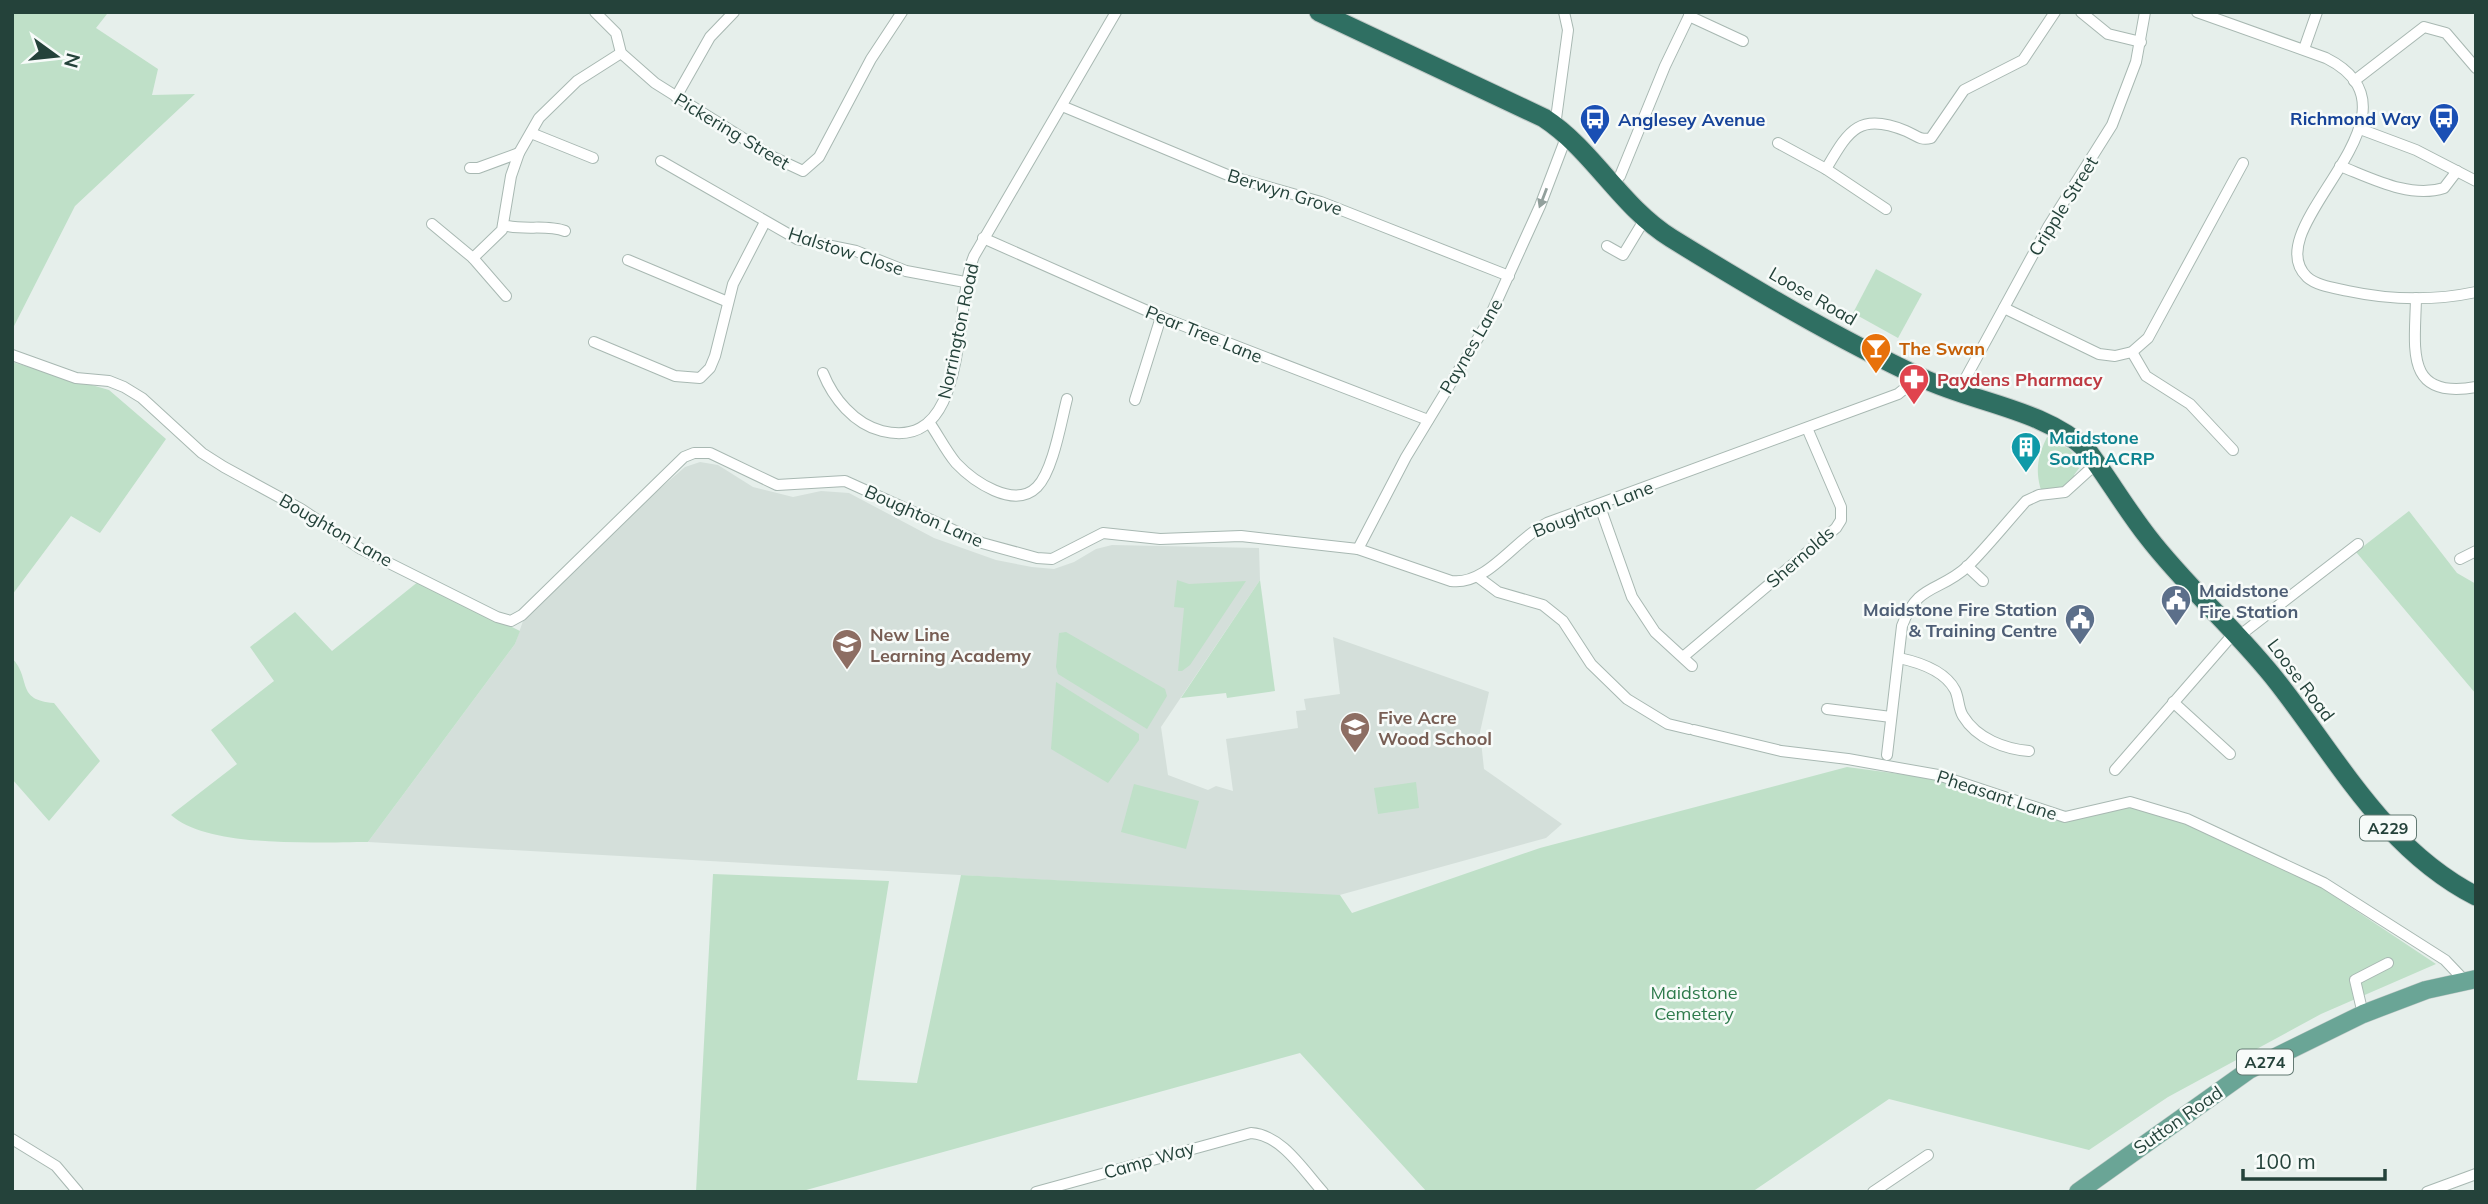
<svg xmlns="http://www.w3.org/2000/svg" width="2488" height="1204" viewBox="0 0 2488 1204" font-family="Mulish,sans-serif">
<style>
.built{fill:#d4dfda}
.green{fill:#bfe0c8}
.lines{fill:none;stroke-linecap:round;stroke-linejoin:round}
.street-casing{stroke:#a8b8b2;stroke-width:12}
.primary-casing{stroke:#c2cac8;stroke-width:19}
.highway-casing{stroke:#c2cac8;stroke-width:21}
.street{stroke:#fff;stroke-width:10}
.primary{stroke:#6aa596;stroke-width:18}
.highway{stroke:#2f6f62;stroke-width:19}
.oneway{fill:#92a09c}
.labels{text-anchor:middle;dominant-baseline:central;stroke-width:5;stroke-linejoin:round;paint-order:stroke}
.shield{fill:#f7fbf9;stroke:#637a73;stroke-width:2}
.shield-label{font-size:16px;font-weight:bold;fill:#24423a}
.transit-label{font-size:18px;font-weight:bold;fill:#164399;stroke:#f7fbf9;text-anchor:end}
.street-label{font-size:18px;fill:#24423a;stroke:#f7fbf9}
.food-label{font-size:18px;font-weight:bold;fill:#c56008;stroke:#f7fbf9;text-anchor:start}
.health-label{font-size:18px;font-weight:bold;fill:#be3a42;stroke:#f7fbf9;text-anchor:start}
.culture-label{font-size:18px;font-weight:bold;fill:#0d838f;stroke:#f7fbf9;text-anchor:start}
.service-label{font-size:18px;font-weight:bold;fill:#4e5e75;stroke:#f7fbf9;text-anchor:start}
.education-label{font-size:18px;font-weight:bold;fill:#785e54;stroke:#f7fbf9;text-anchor:start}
.park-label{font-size:18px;fill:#2d7a4b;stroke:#f7fbf9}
</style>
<rect width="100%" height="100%" fill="#e6efeb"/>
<polygon class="built" points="700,462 718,465 753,487 793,497 821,491 849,493 934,538 996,560 1032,567 1054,569 1074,562 1096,549 1112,545 1259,548 1260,580 1161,727 1168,775 1208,790 1216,786 1233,791 1226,739 1298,728 1296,711 1306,710 1304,699 1340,694 1333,637 1489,692 1480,732 1484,769 1562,824 1546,838 1336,896 368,842 515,644 523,621 591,548 685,467"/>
<g class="green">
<polygon points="12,12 106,12 107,14 96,28 158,69 152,95 195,94 75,206 12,330"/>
<polygon points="1876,269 1922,294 1898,338 1853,313"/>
<polygon points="12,362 109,390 166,439 100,533 71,516 12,595"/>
<path d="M2047 437 2069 449 2080 460V467L2074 475 2076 477 2055 492 2041 490C2035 469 2038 456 2047 437Z"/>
<polygon points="2409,511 2457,573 2476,584 2476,694 2356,552"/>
<polygon points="1177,580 1189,584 1246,581 1190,665 1182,671 1178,671 1184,608 1174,607"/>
<polygon points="1260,580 1275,691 1227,698 1226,693 1181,698"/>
<path d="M419 581 520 631 515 644 368 842C319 842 209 849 171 815L237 764 211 730 274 681 250 647 295 612 332 651Z"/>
<polygon points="1066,632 1165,689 1167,696 1147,729 1058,674 1056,667 1059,633"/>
<path d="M12 658C32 679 15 700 54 703L100 761 49 821 12 779Z"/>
<polygon points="1056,682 1139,734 1139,740 1108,783 1051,749"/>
<polygon points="1847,767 1937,779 2064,821 2129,805 2185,822 2313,882 2436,964 2321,1014 2168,1097 2089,1150 1889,1099 1752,1192 1427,1192 1300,1053 799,1192 696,1192 713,874 889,881 857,1080 917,1083 961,875 1340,895 1352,913 1540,848"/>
<polygon points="1416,782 1419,808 1378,814 1374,788"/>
<polygon points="1134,784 1199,801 1186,849 1121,832"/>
</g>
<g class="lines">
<g class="street-casing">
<g id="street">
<polyline points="595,12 616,33 621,53 655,83 773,157 803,171 819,157 871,59 902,12"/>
<polyline points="2081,12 2108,34 2141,42"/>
<path d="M2197 12 2326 58C2438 114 2254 226 2307 277 2317 286 2335 288 2348 291 2390 300 2434 301 2476 292"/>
<polyline points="1689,16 1743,41"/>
<polyline points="2304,49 2317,12"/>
<polyline points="2354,81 2424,27 2446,33 2476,68"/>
<polyline points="676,97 710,37 734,12"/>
<polyline points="1062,106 1230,176 1321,202 1509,276"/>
<polyline points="1555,126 1568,30 1564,12"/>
<polyline points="2360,129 2416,150 2476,181"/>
<polyline points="531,133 593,158"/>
<polyline points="1778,143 1826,169 1886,209"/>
<polyline points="661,161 797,239 856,251 906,271 965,282"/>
<path d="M2340 166C2371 178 2410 199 2444 188L2457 171"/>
<polyline points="470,168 478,168 519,153"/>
<path d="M1826 169C1848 132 1858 111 1906 131 1916 135 1920 141 1931 138L1964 90 2023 60 2055 12"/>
<polyline points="1612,184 1620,176 1665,66 1691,12"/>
<polyline points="432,224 473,258 506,296"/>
<path d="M503 225C524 231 546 224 565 231"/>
<polyline points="983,238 1161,317 1428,420"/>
<polyline points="1607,246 1623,255 1646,217"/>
<polyline points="473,258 502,230 511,176 519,153 539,118 577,81 621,53"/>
<polyline points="628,260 728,302"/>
<path d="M2416 298C2415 349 2404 400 2476 387"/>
<polyline points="2004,308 2099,354 2115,356 2132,352 2148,338 2243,163"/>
<polyline points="594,342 675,376 700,378 710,368 715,356 733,284 765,222"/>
<polyline points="2132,352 2146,376 2190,404 2233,450"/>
<path d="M12 355 76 378 109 381 124 387 142 398 202 453 224 467 301 509 361 549 497 617 511 621 522 615 684 457 694 453H710L777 485 845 481 982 543 1037 558 1052 559 1103 533 1160 539 1241 536 1358 549 1451 581C1487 586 1515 539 1547 523L1898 394 1919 377"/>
<path d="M823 373C833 398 854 424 882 431 971 453 953 306 974 256L1116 12"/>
<polyline points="1958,392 2048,227 2112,125 2136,62 2145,12"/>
<polyline points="1135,400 1161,317"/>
<path d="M929 422C938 435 946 451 956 463 973 481 1014 510 1037 487 1053 471 1061 422 1067 399"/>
<polyline points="1599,504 1632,597 1655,632 1692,666"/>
<polyline points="1358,549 1406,457 1486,325 1540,206 1567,135"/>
<polyline points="2460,559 2476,551"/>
<polyline points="1967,566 1983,581"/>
<polyline points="1478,577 1498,592 1543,605 1563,621 1591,664 1627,699 1668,724 1689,729"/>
<polyline points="2239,636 2358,544"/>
<polyline points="1683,657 1836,528 1841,520 1841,507 1807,428"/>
<path d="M1899 658C1918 662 1945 671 1955 690 1959 698 1958 708 1963 716 1977 739 2005 749 2029 751"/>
<polyline points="2173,702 2230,754"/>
<polyline points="1827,709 1891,717"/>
<polyline points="1694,730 1781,751 1848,759 1938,775 2065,817 2130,802 2187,819 2324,883 2445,960 2464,980"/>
<path d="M1887 755 1902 626C1918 582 1939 593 1968 566 1988 546 2007 522 2026 501L2039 495 2065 492 2097 463"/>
<polyline points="2115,770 2235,632"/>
<polyline points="2363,1014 2355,980 2388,963"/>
<polyline points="12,1139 56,1166 78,1192"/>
<path d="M1036 1192 1251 1133C1282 1135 1303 1170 1323 1192"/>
<polyline points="1873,1192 1928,1155"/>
<polyline points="2427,1192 2476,1174"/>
</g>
</g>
<g class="primary-casing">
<polyline id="primary" points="2078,1192 2249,1070 2363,1014 2426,990 2476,979"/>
</g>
<g class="highway-casing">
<path id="highway" d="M1319 12 1544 118C1593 150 1621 207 1671 238 1752 288 1836 338 1922 378 1975 403 2043 409 2087 450 2108 478 2126 509 2148 537 2188 589 2239 632 2279 684 2339 761 2386 850 2476 896"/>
</g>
<use href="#street" class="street"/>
<use href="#primary" class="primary"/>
<use href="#highway" class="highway"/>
</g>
<defs><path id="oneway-solid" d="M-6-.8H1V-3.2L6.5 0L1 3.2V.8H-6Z" transform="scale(1.75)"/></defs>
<use class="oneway" href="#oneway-solid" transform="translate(1543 198) rotate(111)"/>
<defs>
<g id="bus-pin" transform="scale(1.575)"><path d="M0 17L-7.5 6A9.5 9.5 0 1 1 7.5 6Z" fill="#1a4fb4" stroke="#f7fbf9"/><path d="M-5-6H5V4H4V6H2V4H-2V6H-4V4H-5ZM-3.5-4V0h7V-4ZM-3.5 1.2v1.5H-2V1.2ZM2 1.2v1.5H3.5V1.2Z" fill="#fff"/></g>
<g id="bar-pin" transform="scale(1.575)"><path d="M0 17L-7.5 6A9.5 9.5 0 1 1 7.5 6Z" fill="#e8710a" stroke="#f7fbf9"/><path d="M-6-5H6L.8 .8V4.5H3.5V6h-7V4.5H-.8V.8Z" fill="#fff"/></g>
<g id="pharmacy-pin" transform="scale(1.575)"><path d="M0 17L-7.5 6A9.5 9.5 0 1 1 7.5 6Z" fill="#e0444e" stroke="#f7fbf9"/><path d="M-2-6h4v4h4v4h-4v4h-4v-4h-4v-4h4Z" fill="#fff"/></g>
<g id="building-pin" transform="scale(1.575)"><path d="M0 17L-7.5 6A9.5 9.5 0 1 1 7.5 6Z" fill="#0f9aa8" stroke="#f7fbf9"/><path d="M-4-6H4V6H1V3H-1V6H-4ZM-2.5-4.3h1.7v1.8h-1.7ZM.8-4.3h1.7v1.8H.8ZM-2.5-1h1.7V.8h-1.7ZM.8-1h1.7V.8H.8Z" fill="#fff"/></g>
<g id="civic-pin" transform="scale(1.575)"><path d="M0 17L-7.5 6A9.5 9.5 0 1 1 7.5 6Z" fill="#5c6f8a" stroke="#f7fbf9"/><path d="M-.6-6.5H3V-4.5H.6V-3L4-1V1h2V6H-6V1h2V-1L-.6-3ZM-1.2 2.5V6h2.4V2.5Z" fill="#fff"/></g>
<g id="school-pin" transform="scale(1.575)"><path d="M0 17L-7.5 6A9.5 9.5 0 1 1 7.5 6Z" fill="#8d6e63" stroke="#f7fbf9"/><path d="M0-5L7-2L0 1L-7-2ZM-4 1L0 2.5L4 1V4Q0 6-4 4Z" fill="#fff"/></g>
</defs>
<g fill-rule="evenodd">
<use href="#bus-pin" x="2444" y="118"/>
<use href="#bus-pin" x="1595" y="119"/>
<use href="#bar-pin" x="1876" y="348"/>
<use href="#pharmacy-pin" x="1914" y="379"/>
<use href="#building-pin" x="2026" y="447"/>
<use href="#civic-pin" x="2176" y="600"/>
<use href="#civic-pin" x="2080" y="619"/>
<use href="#school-pin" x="847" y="644"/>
<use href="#school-pin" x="1355" y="727"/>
</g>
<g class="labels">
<g class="shield">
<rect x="2360" y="815.5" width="56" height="25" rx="5"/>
<rect x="2237" y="1049.5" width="56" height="25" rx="5"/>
</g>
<g class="shield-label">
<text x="2388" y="828">A229</text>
<text x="2265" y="1062">A274</text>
</g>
<g class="transit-label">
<text x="2421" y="118">Richmond Way</text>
<text x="1618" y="119" text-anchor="start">Anglesey Avenue</text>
</g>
<g class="street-label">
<text transform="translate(732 131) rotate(31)">Pickering Street</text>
<text transform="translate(1285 192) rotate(17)">Berwyn Grove</text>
<text transform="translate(2063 206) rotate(-58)">Cripple Street</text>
<text transform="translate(846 251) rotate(18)">Halstow Close</text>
<text transform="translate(1813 296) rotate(30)">Loose Road</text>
<text transform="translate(958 331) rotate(-78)">Norrington Road</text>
<text transform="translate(1204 334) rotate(22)">Pear Tree Lane</text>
<text transform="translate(1471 346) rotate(-60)">Paynes Lane</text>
<text transform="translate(1593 509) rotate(-21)">Boughton Lane</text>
<text transform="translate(924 516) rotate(24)">Boughton Lane</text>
<text transform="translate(336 530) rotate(30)">Boughton Lane</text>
<text transform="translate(1800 557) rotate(-41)">Shernolds</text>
<text transform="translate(2301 680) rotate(53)">Loose Road</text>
<text transform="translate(1997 795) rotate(18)">Pheasant Lane</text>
<text transform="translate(2178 1120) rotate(-35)">Sutton Road</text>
<text transform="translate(1149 1160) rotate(-16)">Camp Way</text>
</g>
<g class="food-label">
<text x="1899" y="348">The Swan</text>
</g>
<g class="health-label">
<text x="1937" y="379">Paydens Pharmacy</text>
</g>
<g class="culture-label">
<text x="2049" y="437">Maidstone<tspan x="2049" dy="21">South ACRP</tspan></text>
</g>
<g class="service-label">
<text x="2199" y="590">Maidstone<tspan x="2199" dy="21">Fire Station</tspan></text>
<text x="2057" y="609" text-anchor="end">Maidstone Fire Station<tspan x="2057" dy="21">&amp; Training Centre</tspan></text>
</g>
<g class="education-label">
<text x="870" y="634">New Line<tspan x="870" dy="21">Learning Academy</tspan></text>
<text x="1378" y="717">Five Acre<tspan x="1378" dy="21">Wood School</tspan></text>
</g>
<g class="park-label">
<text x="1694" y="992">Maidstone<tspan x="1694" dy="21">Cemetery</tspan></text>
</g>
</g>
<rect width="2488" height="1204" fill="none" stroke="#24423a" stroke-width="28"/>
<g transform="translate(56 56) rotate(105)" stroke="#f7fbf9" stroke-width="5" paint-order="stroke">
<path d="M0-5L12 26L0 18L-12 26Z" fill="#24423a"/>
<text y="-10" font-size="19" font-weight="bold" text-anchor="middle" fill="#24423a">N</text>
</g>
<path d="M2243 1169v10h142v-10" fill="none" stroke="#24423a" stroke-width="3.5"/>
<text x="2254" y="1169" font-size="21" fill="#24423a" stroke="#f7fbf9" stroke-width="5" paint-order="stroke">100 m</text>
</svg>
